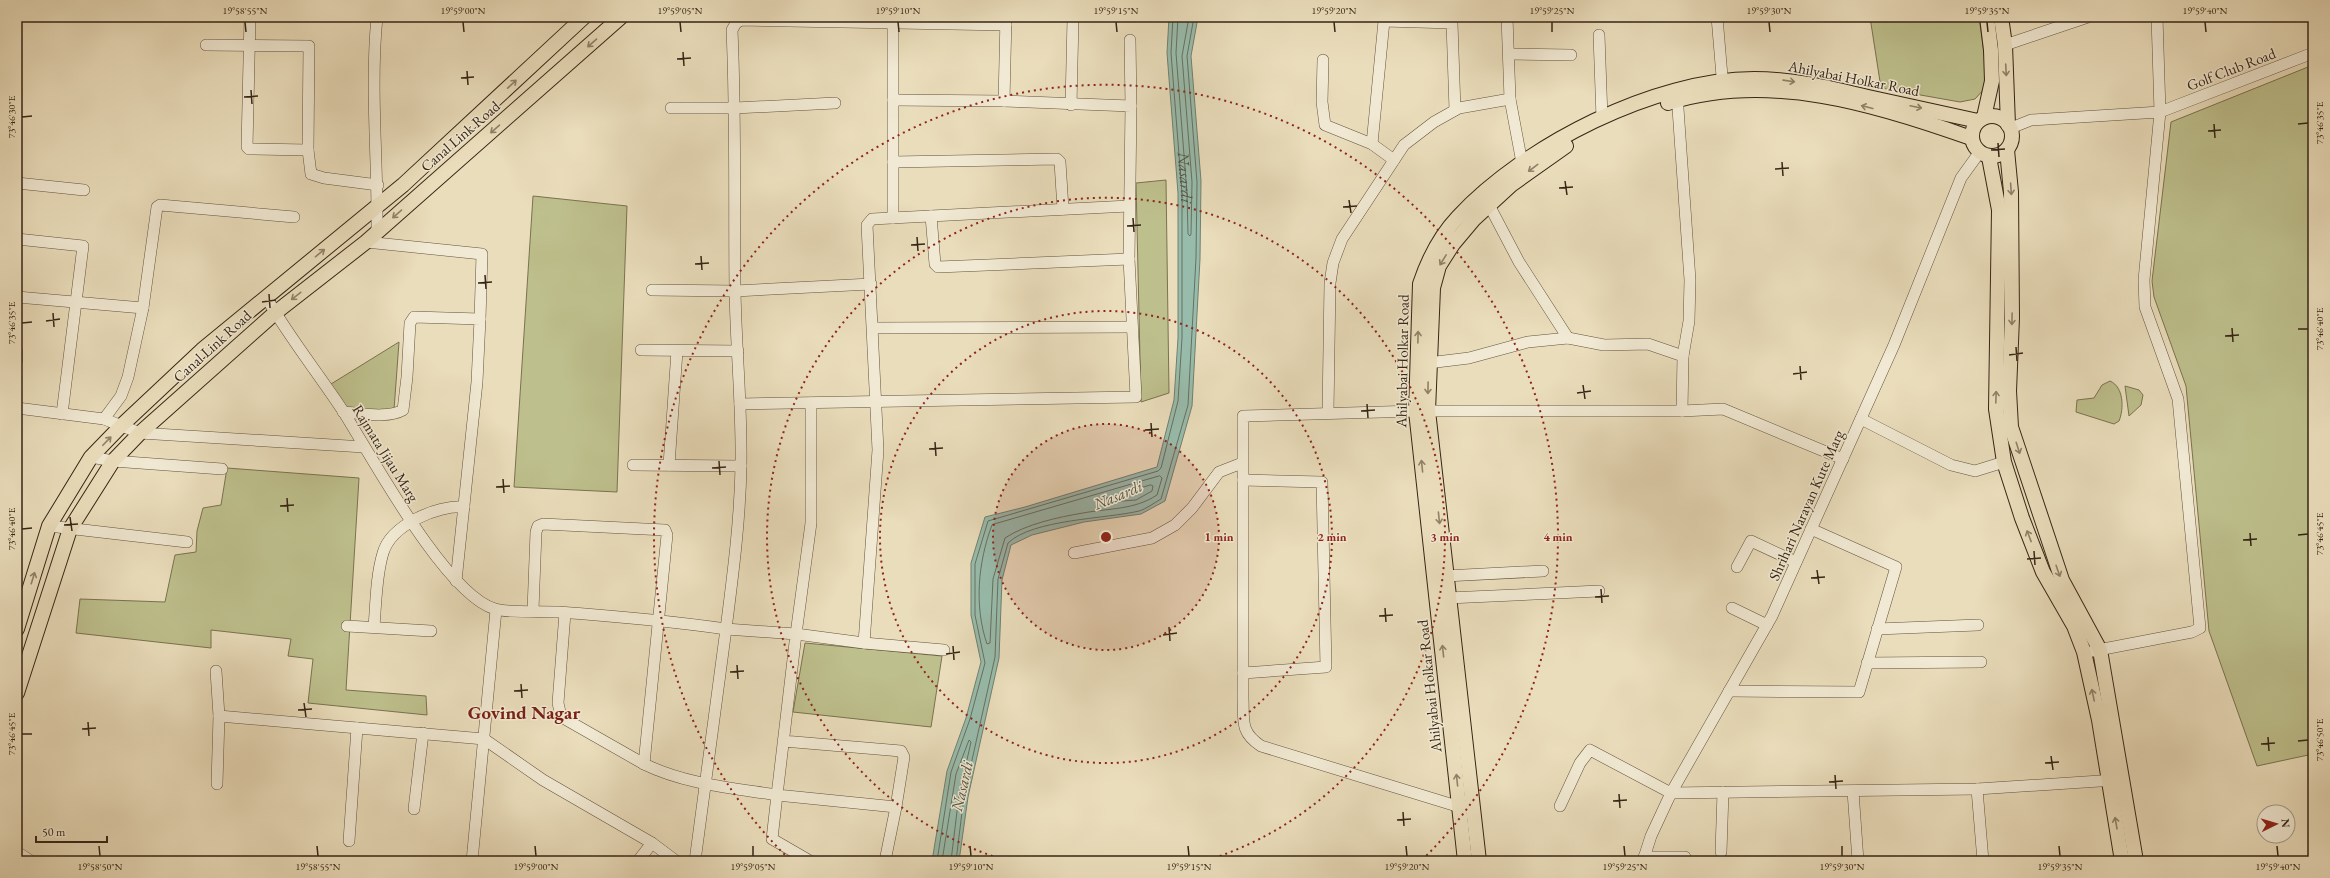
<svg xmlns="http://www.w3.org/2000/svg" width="2330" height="878" viewBox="0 0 2330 878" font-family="'EB Garamond',serif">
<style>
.green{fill:#bdbf8c;stroke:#7a7250}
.water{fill:#98bcac;stroke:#718070}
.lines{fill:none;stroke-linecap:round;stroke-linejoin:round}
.shore{stroke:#677060;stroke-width:1}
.minor-casing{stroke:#63533e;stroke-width:12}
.major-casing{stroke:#362515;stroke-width:16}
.minor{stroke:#f1e9d3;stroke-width:11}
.major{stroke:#eaddbb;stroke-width:14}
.oneway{stroke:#908168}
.ticks{fill:none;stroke:#362515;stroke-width:1.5}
.ring{fill:none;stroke:#8f2418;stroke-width:2;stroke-dasharray:2 4}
.labels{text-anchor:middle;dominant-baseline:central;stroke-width:3;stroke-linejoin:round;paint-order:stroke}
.street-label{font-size:15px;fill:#362515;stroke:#f1e9d3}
.water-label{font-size:16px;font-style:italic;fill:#535242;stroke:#f1e9d3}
.district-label{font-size:19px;font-weight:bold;fill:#7a1f14;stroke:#f1e9d3}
.centre{fill:#8f2418;stroke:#f1e9d3;stroke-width:2}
.ring-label{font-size:12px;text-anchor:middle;font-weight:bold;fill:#8f2418;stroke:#f1e9d3;stroke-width:3;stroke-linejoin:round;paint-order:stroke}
.neatline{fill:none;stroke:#362515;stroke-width:1.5}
.ticks-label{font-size:10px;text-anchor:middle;fill:#362515}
</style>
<rect width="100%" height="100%" fill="#eaddbb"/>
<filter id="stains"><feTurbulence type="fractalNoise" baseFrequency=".005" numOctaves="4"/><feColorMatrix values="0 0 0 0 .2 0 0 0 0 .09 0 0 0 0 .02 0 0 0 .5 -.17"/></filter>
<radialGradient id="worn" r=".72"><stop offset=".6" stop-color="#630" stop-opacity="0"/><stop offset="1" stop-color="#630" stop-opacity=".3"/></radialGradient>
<g class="green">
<polygon points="1870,17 1979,17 1986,67 1985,88 1975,99 1960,102 1881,88"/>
<polygon points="2313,65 2313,754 2257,766 2209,631 2186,386 2154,297 2152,281 2171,122"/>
<polygon points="1166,180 1169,393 1141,402 1136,183"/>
<polygon points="533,196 627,206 617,492 514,487"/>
<polygon points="399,342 394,410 346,410 331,384"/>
<path d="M2110 381C2124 387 2124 409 2119 421L2114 424 2076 412 2077 400 2094 398 2102 385Z"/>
<polygon points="2125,386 2139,390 2143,395 2141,405 2129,416"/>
<polygon points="227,468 359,478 346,690 426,696 427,715 308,703 313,659 288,656 291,639 211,630 211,648 76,633 80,599 165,602 175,555 196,552 197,531 203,508 221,505"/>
<polygon points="805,643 942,656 931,727 793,712"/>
</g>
<polygon class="water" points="1169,17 1198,17 1191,56 1201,181 1200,259 1192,406 1165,501 1141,514 1084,522 1032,535 1011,545 1002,580 999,658 968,797 959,861 932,861 947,771 966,718 981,662 971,615 971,563 985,517 1025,507 1157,467 1174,400 1178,338 1178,193 1167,53"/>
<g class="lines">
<g class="shore">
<path id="s1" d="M1178 17 1176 53 1187 193 1188 234 1190 236 1191 234 1192 182 1182 56 1189 17"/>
<path d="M1160 476 1162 478 1157 495C1134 510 1110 508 1083 513 1059 517 1026 524 1005 538L993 579 990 643 987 644C974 606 978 562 992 525Z"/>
<polygon points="1151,485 1153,486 1152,491 1136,500 1096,503 1098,501"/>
<polyline points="937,861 951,772 970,719 985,663 975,615 975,564 988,521 1158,471 1161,468 1178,401 1182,338 1182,193 1171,53 1173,17"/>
<polyline points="942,861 956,774 969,740 971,742 959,795 951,861"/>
<path d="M956 861 964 796 995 657 998 579 1008 543C1033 519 1106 519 1139 511 1146 509 1154 503 1161 499L1188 405 1196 258 1197 182 1187 56 1194 17"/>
</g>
<g class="minor-casing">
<g id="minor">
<polyline points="250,17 247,147 249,149 308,150"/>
<polyline points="1507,17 1510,99 1522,163"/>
<polyline points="1717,17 1723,88"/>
<polyline points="1599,35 1602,118"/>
<polyline points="1130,40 1131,106"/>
<polyline points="206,45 309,46 308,150 311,174 324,178 378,185"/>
<polyline points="2005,45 2088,17"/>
<polyline points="1509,54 1571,55"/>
<polyline points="1323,60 1322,102 1325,125 1372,144 1394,160"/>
<polyline points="1677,94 1690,280 1689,321 1683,356"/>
<polyline points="1004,101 1006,17"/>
<polyline points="1071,105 1073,19"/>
<polyline points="671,108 735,108 835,103"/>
<polyline points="2011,128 2031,120 2160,112 2313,53"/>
<polyline points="1372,144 1384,21 1452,23 1455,110"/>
<polyline points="893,162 1057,159 1060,162 1063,209"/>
<polyline points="17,183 84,190"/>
<polyline points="1489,205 1519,262 1568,338"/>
<polyline points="931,216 935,264 938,267 1129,259"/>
<polyline points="893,218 893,22"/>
<path d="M377 232C378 160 370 88 377 17"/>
<polyline points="17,239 83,246 62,414"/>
<polyline points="366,242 482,254 480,319"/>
<polyline points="652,290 735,291 871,284"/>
<polyline points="17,297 143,308 128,377 121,396 104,419"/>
<path d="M266 297C289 337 318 373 343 411 372 457 446 595 495 609 507 613 543 611 558 612 614 616 670 621 726 629L695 861"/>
<polyline points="143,308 157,207 160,205 294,217"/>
<polyline points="873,328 1131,327"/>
<polyline points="641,350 738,351"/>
<polyline points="17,352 17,360"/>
<polyline points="1428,363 1469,358 1528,342 1568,338 1604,345 1648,344 1683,356 1682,411"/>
<polyline points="811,403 811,523 796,634 864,643 944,650"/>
<polyline points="740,404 1136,397 1129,259 1131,106 1004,101 893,100"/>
<polyline points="17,408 104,419 140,433 364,447"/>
<path d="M343 412C361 413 387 419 403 410L407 377 410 323 414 317 480 319 477 382 456 581"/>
<polyline points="1328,412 1330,283 1333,263 1342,239 1404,145 1434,122 1459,108 1510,99"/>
<polyline points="1861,419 1951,465 1975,471 2004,462"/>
<polyline points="91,457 113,461 222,469"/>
<polyline points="633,465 741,466"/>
<polyline points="669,465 677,351"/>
<polyline points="49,526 187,542"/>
<polyline points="1074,553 1152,538 1175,525 1192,508 1219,472 1242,463"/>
<polyline points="1737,567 1751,541 1796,562"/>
<polyline points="1445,576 1543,571"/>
<polyline points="1448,598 1599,591"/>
<polyline points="1732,608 1767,625"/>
<path d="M533 610 536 532 538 526 543 524 665 530 667 535 644 764C685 784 732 788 777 795L772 839 810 861"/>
<polyline points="565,613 558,703 560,712 565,719 644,764"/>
<polyline points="347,626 431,631"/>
<path d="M374 627C376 603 376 576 383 553 391 525 437 505 464 507"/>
<polyline points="1877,629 1978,625"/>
<polyline points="864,643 878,450 867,225 872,219 1129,206"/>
<polyline points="2093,651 2192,632 2200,628 2178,399 2145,307 2144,280 2160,112 2157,17"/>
<polyline points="1867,663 1981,662"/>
<polyline points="216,671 219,716"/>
<polyline points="1243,673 1326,667 1322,482 1243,480"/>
<polyline points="1729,691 1859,692 1896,567 1811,529"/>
<path d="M783 741 901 751 904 757 896 807 777 795 796 634 726 629C733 574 740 521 741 466 742 407 736 349 735 290 734 203 736 117 732 30L736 23 741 20 1006 25"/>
<polyline points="217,784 219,716 484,739 543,780 652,843 676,861"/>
<polyline points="1977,789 1983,861"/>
<polyline points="1853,791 1858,861"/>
<polyline points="1560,806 1580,763 1590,750 1671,793 1977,789 2115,780"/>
<path d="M1466 807H1460L1261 746C1240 732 1244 721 1243 699V416L1416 411H1682L1723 409 1843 459"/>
<polyline points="414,809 423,733"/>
<polyline points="349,841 357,728"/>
<polyline points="17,852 31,861"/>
<polyline points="1721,852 1723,792"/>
<polyline points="1644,857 1685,857"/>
<polyline points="472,861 496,610"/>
<polyline points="638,861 652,843"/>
<polyline points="885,861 896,807"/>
<polyline points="1643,861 1651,836 1671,793 1772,616 1894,345 1961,178 1979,153"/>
</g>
</g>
<g class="major-casing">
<g id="major">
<polyline points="2001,17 2005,45 2008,125"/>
<path d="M1668 103C1768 71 1876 104 1971 138"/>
<circle cx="1992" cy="136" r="20"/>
<polyline points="1984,117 1992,81 1991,50 1987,17"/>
<polyline points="2007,150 2011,192 2012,318 2009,391 2011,427 2062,580 2100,650 2136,861"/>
<polyline points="1989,157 1999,210 1996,409 2004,462 2022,518 2043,572 2074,626 2084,652 2099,720 2122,861"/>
<polyline points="17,629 49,526 91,457 121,426 202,350 403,185 584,17"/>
<polyline points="17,693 70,529 113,461 140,433 275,313 366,242 621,17"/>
<path d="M1465 861 1416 411 1420 284C1428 260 1440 236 1458 217 1525 145 1655 79 1754 79 1794 79 1830 88 1868 97 1905 105 1942 113 1978 121"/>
<polyline points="1479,861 1428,411 1433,288 1439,266 1453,244 1474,219 1511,185 1566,146"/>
</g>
</g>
<use href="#minor" class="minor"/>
<use href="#major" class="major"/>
</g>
<defs><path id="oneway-shaft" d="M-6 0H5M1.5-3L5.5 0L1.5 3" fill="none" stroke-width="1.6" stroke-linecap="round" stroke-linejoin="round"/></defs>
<g class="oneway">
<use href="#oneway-shaft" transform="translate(592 43) rotate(139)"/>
<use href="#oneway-shaft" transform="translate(2006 70) rotate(87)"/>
<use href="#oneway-shaft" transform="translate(1789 81) rotate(8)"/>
<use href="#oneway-shaft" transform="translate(512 84) rotate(-43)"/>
<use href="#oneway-shaft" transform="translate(1867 107) rotate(-166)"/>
<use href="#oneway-shaft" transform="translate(1916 107) rotate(12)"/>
<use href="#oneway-shaft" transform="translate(495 129) rotate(139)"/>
<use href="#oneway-shaft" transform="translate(1533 168) rotate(143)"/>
<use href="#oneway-shaft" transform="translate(2011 189) rotate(86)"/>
<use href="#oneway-shaft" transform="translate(397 214) rotate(139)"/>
<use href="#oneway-shaft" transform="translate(320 253) rotate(-39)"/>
<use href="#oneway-shaft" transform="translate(1443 260) rotate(122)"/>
<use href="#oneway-shaft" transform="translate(296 296) rotate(142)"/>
<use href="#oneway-shaft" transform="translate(2012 319) rotate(91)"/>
<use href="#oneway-shaft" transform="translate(1418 337) rotate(-89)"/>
<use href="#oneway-shaft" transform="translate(1428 388) rotate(91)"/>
<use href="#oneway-shaft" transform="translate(1996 397) rotate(-88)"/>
<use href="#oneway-shaft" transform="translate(107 441) rotate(-46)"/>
<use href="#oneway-shaft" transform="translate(2018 448) rotate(72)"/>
<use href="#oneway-shaft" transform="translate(1422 466) rotate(-96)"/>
<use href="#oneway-shaft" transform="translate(1439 518) rotate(84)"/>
<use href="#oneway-shaft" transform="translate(2029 536) rotate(-111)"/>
<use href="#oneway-shaft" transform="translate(2058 571) rotate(71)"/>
<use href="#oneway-shaft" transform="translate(33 578) rotate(-73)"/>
<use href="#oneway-shaft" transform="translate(1443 651) rotate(-96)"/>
<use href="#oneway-shaft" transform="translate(2093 695) rotate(-102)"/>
<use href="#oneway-shaft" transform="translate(1457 780) rotate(-96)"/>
<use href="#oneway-shaft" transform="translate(2116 823) rotate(-100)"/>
</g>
<path class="ticks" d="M245 22 246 32M463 22 464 32M680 22 681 32M898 22 899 32M1116 22 1117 32M1334 22 1335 32M1552 22V32M1769 22 1770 32M1987 22 1988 32M2205 22 2206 32M683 52 684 66M677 59 691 58M467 71 468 85M461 78 474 77M251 90 252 104M244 97 258 96M22 117 32 116M2214 124 2215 138M2298 124 2308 123M2208 131 2221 130M1998 143 1999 157M1991 150 2005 149M1782 162 1783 176M1775 169 1789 168M1565 181 1567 195M1559 188 1573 187M1349 200 1351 213M1343 207 1357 206M1133 218 1134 232M1127 226 1141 225M917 237 918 251M911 245 925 244M701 256 702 270M695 264 709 263M485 275 486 289M478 283 492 282M269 294 270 308M262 302 276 300M53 313 54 327M46 321 60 319M22 323 32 322M2232 328 2233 342M2298 329H2308M2225 336 2239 335M2016 347 2017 361M2009 355 2023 353M1800 366 1801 380M1793 374 1807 372M1583 385 1585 399M1577 393 1591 391M1367 404 1368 418M1361 411 1375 410M1151 423 1152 437M1145 430 1159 429M935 442 936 456M929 449 943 448M719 461 720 475M712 468 726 467M503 479 504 493M496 487 510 486M287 498 288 512M280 506 294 505M70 517 72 531M64 525 78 524M22 529 32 528M2250 533 2251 546M2298 535 2308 534M2243 540 2257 539M2034 551 2035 565M2027 559 2041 558M1817 570 1819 584M1811 578 1825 577M1601 589 1602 603M1595 597 1609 596M1385 608 1386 622M1379 616 1393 615M1169 627 1170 641M1163 635 1177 633M953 646 954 660M946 654 960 652M737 665 738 679M730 672 744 671M521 684 522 698M514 691 528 690M304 703 306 717M298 710 312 709M88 722 89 736M82 729 96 728M22 734H32M2268 737 2269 751M2298 741 2308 740M2261 744 2275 743M2051 756 2053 770M2045 763 2059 762M1835 775 1836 789M1829 782 1843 781M1619 794 1620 808M1613 801 1627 800M1403 812 1404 826M1397 820 1411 819M99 846 100 856M317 846 318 856M535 846 536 856M753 846V856M970 846 971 856M1188 846 1189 856M1406 846 1407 856M1624 846 1625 856M1842 846V856M2059 846 2060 856M2277 846 2278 856"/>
<circle cx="1106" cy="537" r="113" fill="#8f2418" fill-opacity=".12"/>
<g class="ring">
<circle cx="1106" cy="537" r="113"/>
<circle cx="1106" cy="537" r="226"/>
<path d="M1004 860A339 339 0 1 1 1208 860"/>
<path d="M789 859A452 452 0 1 1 1423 859"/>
</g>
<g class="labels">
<g class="street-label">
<text transform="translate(2231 69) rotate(-21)">Golf Club Road</text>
<text transform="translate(1854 78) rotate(11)">Ahilyabai Holkar Road</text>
<text transform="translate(460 136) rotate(-41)">Canal Link Road</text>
<text transform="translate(212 346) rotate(-42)">Canal Link Road</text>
<text transform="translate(1402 361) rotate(-89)">Ahilyabai Holkar Road</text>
<text transform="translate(386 453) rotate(58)">Rajmata Jijau Marg</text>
<text transform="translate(1806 505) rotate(-66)">Shrihari Narayan Kute Marg</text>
<text transform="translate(1429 686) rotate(-96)">Ahilyabai Holkar Road</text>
</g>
<g class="water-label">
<text stroke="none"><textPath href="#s1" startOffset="161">Nasardi</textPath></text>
<text transform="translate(1118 495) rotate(-23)">Nasardi</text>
<text transform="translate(962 786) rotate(-77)">Nasardi</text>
</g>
<g class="district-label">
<text x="524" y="712">Govind Nagar</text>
</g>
</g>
<circle cx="1106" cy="537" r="6" class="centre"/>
<g class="ring-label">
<text x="1219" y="541">1 min</text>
<text x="1332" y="541">2 min</text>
<text x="1445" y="541">3 min</text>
<text x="1558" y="541">4 min</text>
</g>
<rect width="2330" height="878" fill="none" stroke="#eaddbb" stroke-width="44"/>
<g transform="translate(2276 824) rotate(85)"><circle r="19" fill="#f1e9d3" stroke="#a69b87"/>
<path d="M0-3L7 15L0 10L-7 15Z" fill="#8f2418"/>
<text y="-6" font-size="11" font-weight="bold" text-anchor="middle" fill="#362515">N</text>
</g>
<path d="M36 836v6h71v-6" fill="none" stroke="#362515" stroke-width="2"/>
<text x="42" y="836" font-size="12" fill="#362515" stroke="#f1e9d3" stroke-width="3" paint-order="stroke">50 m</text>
<rect x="22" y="22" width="2286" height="834" class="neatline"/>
<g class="ticks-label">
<text x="245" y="14">19°58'55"N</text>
<text x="463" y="14">19°59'00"N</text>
<text x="680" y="14">19°59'05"N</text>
<text x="898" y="14">19°59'10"N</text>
<text x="1116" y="14">19°59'15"N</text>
<text x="1334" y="14">19°59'20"N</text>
<text x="1552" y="14">19°59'25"N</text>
<text x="1769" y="14">19°59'30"N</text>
<text x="1987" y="14">19°59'35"N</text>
<text x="2205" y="14">19°59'40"N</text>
<text transform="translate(11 117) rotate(-90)" y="4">73°46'30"E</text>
<text transform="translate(2319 123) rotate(-90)" y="4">73°46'35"E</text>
<text transform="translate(11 323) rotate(-90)" y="4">73°46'35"E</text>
<text transform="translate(2319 329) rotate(-90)" y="4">73°46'40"E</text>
<text transform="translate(11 529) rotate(-90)" y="4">73°46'40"E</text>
<text transform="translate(2319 534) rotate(-90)" y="4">73°46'45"E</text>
<text transform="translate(11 734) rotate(-90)" y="4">73°46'45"E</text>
<text transform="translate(2319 740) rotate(-90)" y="4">73°46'50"E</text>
<text x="100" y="870">19°58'50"N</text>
<text x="318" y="870">19°58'55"N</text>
<text x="536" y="870">19°59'00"N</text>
<text x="753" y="870">19°59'05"N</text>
<text x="971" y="870">19°59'10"N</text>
<text x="1189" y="870">19°59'15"N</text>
<text x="1407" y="870">19°59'20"N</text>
<text x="1625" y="870">19°59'25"N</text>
<text x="1842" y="870">19°59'30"N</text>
<text x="2060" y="870">19°59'35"N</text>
<text x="2278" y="870">19°59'40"N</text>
</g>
<rect width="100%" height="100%" filter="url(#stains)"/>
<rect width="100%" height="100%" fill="url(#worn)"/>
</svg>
